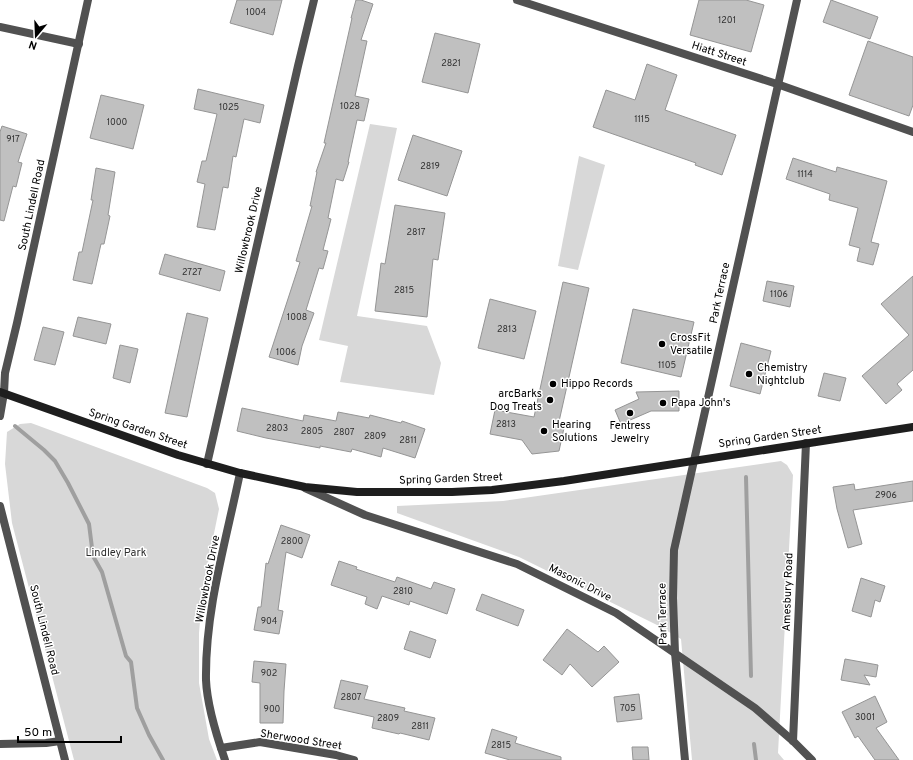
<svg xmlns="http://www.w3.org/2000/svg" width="913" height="760" viewBox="0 0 913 760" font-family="Overpass,sans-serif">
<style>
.green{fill:#d8d8d8}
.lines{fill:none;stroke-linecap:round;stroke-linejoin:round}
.stream{stroke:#9f9f9f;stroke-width:4}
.building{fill:#c0c0c0;stroke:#959595}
.minor{stroke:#515151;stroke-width:8}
.secondary{stroke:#1e1e1e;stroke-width:8}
.poi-dot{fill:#000;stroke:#fff;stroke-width:1.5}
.labels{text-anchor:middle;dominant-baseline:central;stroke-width:3;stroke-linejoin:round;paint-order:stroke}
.number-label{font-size:9px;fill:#303030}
.street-label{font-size:11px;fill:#000;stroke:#fff}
.poi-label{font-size:11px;fill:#000;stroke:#fff;text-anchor:start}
.park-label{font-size:11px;fill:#2f2f2f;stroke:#fff}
</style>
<rect width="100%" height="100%" fill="#fff"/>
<g class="green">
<polygon points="370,124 397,128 357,316 427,326 441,363 434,395 340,382 348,346 319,340"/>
<polygon points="579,156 605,165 578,270 558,266"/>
<polygon points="31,423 207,488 215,493 219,509 203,587 199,633 199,683 209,739 217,760 74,760 12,523 5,464 7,432 20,424"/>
<polygon points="781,461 787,465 793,475 778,753 784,760 692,760 681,639 657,625 519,557 397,513 397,506 503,501"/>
</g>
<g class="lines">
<g class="stream">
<polyline points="15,426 44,450 55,461 68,483 89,524 93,556 102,572 126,656 131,662 137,708 149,735 163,760"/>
<polyline points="746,477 751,676"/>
<polyline points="754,744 756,760"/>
</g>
</g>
<g class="building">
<polygon points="237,0 282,0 273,35 230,23"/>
<polygon points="356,0 361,0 373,4 361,40 367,41 355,96 369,99 364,121 357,120 348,162 349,162 343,181 336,179 328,218 331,219 323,250 328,251 323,269 319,268 306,310 314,313 302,346 298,365 269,357 300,262 296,261 312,206 310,206 317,172 316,172 326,143 324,143 352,18 351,18"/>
<polygon points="699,0 746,0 764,5 751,52 690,35"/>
<polygon points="831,0 878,17 870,39 823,22"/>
<polygon points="435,33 480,44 468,93 422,82"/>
<polygon points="868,41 913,57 913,105 909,116 849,95"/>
<polygon points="647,64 677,75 665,110 736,135 722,175 695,165 696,163 593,127 606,90 635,100"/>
<polygon points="198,89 264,105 260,123 244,119 236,157 233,156 228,188 223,187 215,230 197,227 205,184 197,182 202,161 206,161 217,114 194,109"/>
<polygon points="101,95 144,105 133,149 90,138"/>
<polygon points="2,126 27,134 18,162 22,163 16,187 13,186 4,221 0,220 0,132"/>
<polygon points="413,135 462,151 447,196 398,180"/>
<polygon points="793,158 836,172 837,167 887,181 871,242 879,244 873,265 857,261 860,248 849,245 858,208 829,200 830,194 786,179"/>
<polygon points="96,168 115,172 108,215 110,216 104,244 101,244 92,284 73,280 79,252 82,252 93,200 91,200"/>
<polygon points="395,205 445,213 438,260 433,259 427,317 375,311 381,263 385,264"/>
<polygon points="165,254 225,271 220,291 159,274"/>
<polygon points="913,276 913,370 897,384 902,390 886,404 862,376 909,335 881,304"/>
<polygon points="767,281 794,286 790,307 763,301"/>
<polygon points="563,282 589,288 558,426 564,428 559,451 532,454 522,440 490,434 495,410 534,417"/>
<polygon points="490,299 536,311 524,359 478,348"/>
<polygon points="633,309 694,322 681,377 621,363"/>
<polygon points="187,313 208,318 187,417 165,413"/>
<polygon points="78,317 111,324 106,344 73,336"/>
<polygon points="43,327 64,332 55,365 34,360"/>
<polygon points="741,343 771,351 760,394 730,386"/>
<polygon points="120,345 138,349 130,383 113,378"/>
<polygon points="824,373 846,378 840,401 818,396"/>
<polygon points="679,391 679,411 651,411 621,424 615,410 639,399 636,392"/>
<polygon points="242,408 303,421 304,415 336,421 338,412 369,418 370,415 401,423 402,421 425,429 415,458 383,448 381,457 352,449 351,452 320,446 320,448 266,438 237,431"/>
<polygon points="913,481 913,501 853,510 862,544 848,548 837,509 833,487 854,484 855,490"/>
<polygon points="281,525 310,535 302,558 286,552 278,610 283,611 279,634 254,630 258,607 261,607 266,563 268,564"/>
<polygon points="339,561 357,567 356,569 395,582 397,577 431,589 434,582 455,589 447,614 410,601 409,605 382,596 377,609 365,604 367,597 331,585"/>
<polygon points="861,578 885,586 880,602 875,600 871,617 852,611"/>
<polygon points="482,594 524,610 518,626 476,610"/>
<polygon points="567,629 598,652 604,646 619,662 592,687 570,664 562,675 543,660"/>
<polygon points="410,631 436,640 430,658 404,649"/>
<polygon points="845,659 878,665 876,677 864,675 870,685 841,680"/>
<polygon points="254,661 286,664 284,691 283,723 260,723 260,683 252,682"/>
<polygon points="341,680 368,686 364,699 405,708 404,711 435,718 429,740 400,733 399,734 372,728 374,717 334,708"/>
<polygon points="639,694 642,719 617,722 614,697"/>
<polygon points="875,696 887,722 876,728 899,760 875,760 858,736 855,738 842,712"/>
<polygon points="492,729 517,737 515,743 561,757 561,760 510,760 485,753"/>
<polygon points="632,747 648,747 649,760 633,760"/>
</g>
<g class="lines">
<g class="minor">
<polyline points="517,0 777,84 913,132"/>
<polyline points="0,27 79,44"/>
<polyline points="0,416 4,393 5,373 17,323 88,0"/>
<polyline points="207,464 298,66 314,0"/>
<polyline points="305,488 365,515 517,564 616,613 755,708 793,741 812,760"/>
<polyline points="0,506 65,760"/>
<polyline points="793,741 806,443"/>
<polyline points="0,744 46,743 60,741"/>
<polyline points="221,748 260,742 336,755 354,760"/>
<path d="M225 760C217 737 207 704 206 680 205 610 226 541 240 473"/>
<polyline points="685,760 675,653 673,598 674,550 797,0"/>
</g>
<polyline class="secondary" points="0,392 178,455 240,473 305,487 357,492 452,492 492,490 564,481 913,427"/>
</g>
<g class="poi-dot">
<circle cx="662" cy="344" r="4"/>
<circle cx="749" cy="374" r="4"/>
<circle cx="553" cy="384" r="4"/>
<circle cx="550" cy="400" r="4"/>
<circle cx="663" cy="403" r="4"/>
<circle cx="630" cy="413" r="4"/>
<circle cx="544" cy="431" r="4"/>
</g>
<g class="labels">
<g class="number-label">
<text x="256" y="12">1004</text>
<text x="727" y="20">1201</text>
<text x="451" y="63">2821</text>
<text x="350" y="106">1028</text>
<text x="229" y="107">1025</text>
<text x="642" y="119">1115</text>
<text x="117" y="122">1000</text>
<text x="13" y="139">917</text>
<text x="430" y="166">2819</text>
<text x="805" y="174">1114</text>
<text x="416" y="232">2817</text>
<text x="192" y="272">2727</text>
<text x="404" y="290">2815</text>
<text x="779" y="294">1106</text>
<text x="297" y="317">1008</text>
<text x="507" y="329">2813</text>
<text x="286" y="352">1006</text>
<text x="667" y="365">1105</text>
<text x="506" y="424">2813</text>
<text x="277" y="428">2803</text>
<text x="312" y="431">2805</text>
<text x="344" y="432">2807</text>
<text x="375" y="436">2809</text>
<text x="408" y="440">2811</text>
<text x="886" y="495">2906</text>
<text x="292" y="541">2800</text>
<text x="403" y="591">2810</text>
<text x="269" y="621">904</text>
<text x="269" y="673">902</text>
<text x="351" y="697">2807</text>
<text x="628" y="708">705</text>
<text x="272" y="709">900</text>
<text x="865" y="717">3001</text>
<text x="388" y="718">2809</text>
<text x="420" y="726">2811</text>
<text x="501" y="745">2815</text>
</g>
<g class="street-label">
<text transform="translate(719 54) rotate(18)">Hiatt Street</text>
<text transform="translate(32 205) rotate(-78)">South Lindell Road</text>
<text transform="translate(249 230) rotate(-77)">Willowbrook Drive</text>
<text transform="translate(720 293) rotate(-78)">Park Terrace</text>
<text transform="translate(138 429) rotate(19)">Spring Garden Street</text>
<text transform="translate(770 437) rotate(-8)">Spring Garden Street</text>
<text transform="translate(451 479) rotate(-2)">Spring Garden Street</text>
<text transform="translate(208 579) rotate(-79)">Willowbrook Drive</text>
<text transform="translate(580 583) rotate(27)">Masonic Drive</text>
<text transform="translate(788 592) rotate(-88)">Amesbury Road</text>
<text transform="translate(663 614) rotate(-91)">Park Terrace</text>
<text transform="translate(44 630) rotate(76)">South Lindell Road</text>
<text transform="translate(301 740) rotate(9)">Sherwood Street</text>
</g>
<g class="poi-label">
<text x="670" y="338">CrossFit<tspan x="670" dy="13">Versatile</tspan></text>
<text x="757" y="368">Chemistry<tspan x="757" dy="13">Nightclub</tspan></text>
<text x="561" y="384">Hippo Records</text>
<text x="542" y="394" text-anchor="end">arcBarks<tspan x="542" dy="13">Dog Treats</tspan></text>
<text x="671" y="403">Papa John's</text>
<text x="552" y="425">Hearing<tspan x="552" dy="13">Solutions</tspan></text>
<text x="630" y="426" text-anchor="middle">Fentress<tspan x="630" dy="13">Jewelry</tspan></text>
</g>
<g class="park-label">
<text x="116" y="553">Lindley Park</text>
</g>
</g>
<g transform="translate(36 36) rotate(199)" stroke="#ffffff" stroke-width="3" paint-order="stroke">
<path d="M0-3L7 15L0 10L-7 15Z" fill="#000000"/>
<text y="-6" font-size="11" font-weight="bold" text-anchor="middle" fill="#000000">N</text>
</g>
<path d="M18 736v6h103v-6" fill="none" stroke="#000000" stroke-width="2"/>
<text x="24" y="736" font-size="12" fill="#000000" stroke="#ffffff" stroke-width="3" paint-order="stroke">50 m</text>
</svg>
